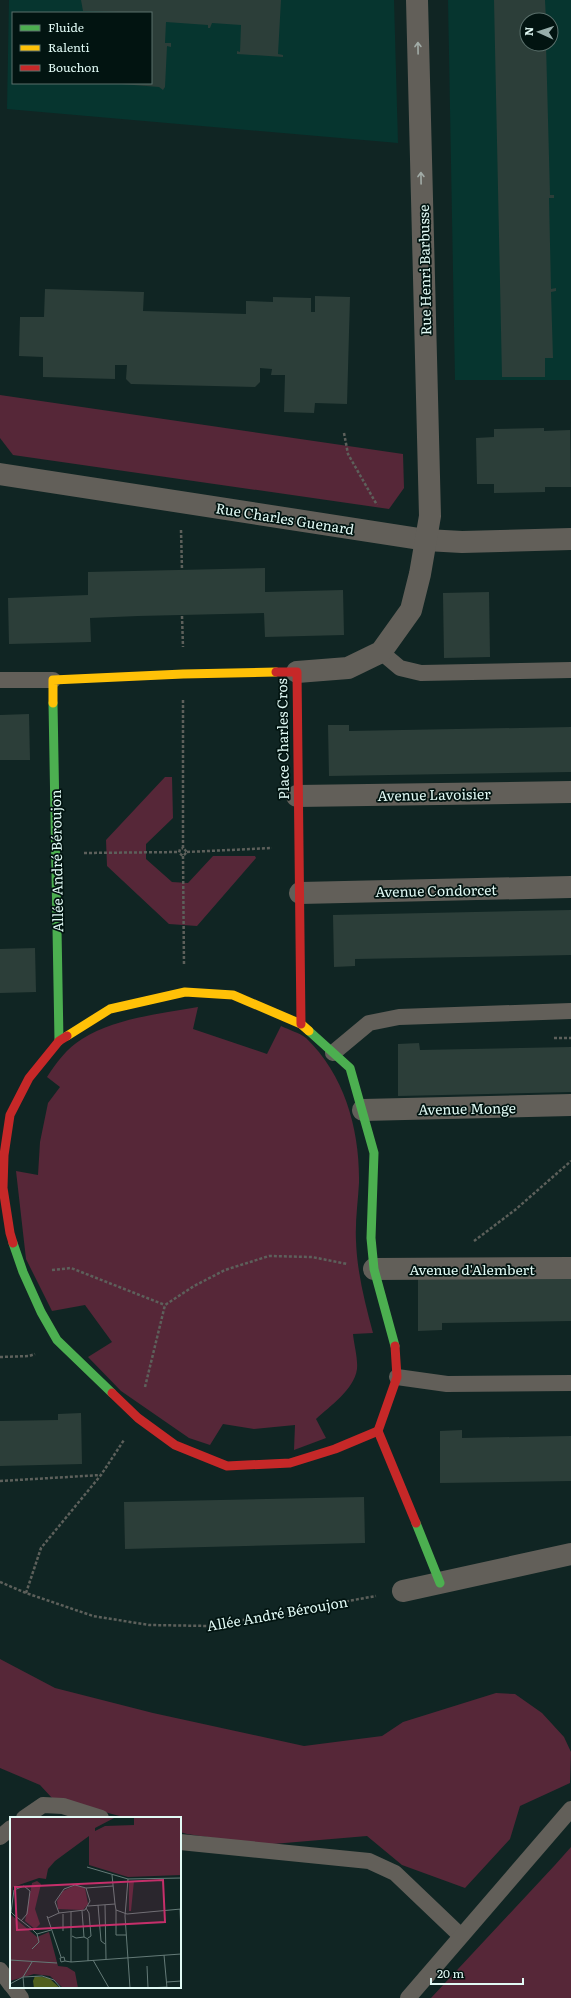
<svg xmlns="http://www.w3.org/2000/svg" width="571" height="1998" viewBox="0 0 571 1998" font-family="Literata,serif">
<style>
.built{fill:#06352f;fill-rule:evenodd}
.green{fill:#562738}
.building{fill:#2c3e39}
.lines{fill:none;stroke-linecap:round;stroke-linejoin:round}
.path{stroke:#5d605b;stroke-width:2.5;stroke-dasharray:3 2;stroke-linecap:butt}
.lane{stroke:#625f59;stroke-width:16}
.street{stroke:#625f59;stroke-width:22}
.fast{stroke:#4caf50;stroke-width:9}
.slow{stroke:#ffc107;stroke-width:9}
.jam{stroke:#c62828;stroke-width:9}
.oneway{stroke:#a2aca7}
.labels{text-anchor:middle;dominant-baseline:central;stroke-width:3.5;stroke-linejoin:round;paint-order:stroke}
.street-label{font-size:14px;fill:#e1faf5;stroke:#021411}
.inset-road{fill:none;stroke:#647a77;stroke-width:1}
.view{fill:#c52f6a;fill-opacity:0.15;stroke:#c52f6a;stroke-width:2}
.inset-edge{fill:none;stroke:#e1faf5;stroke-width:2}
</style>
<rect width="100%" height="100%" fill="#102523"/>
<g class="built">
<path d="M9 0H394L398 143 7 109ZM13 13H151V83H13Z"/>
<path d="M448 0H571V380H455ZM527 20H551V44H527Z"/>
</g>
<g class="green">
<polygon points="0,395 403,454 404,488 389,509 13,455 0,438"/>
<polygon points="165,777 172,777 173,818 146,844 146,859 172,882 188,883 213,856 255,856 256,858 197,926 169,924 107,866 106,840"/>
<path d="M198 1007 193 1029 267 1054 281 1026C289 1030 300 1033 306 1038 345 1075 360 1131 359 1183 358 1202 355 1221 356 1241 357 1272 365 1303 373 1333L353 1334C354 1345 358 1358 357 1369 354 1390 330 1406 316 1419L326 1438 294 1450 295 1425 254 1429 223 1424 210 1445 189 1438 121 1391 88 1357 112 1342 85 1305 52 1311 26 1259 16 1171 38 1175 40 1142 48 1103 60 1087 47 1077C56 1063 67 1048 82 1039 115 1018 160 1014 198 1007Z"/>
<polygon points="0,1659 55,1688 153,1713 304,1746 382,1736 403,1722 496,1693 515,1694 542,1713 564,1737 571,1752 570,1783 520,1806 510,1839 465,1888 402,1865 367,1836 261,1845 187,1834 180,1832 180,1818 127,1818 52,1798 40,1785 0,1768"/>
<polygon points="571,1847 571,1998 431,1998 555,1865"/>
</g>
<g class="building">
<polygon points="81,0 281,0 278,54 283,55 283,57 237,54 237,51 240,52 241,25 212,23 210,28 208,28 208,25 166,22 165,43 171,43 171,47 167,46 165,87 163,90 159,87 121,84 151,83 151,13 83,11"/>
<polygon points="494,0 545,0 546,20 527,20 527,44 546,44 550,195 554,195 554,198 549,198 551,289 556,288 556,291 551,292 553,358 545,358 545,377 502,377"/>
<polygon points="45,289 144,292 143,311 246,314 246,301 273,302 273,297 311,298 311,312 315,312 315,296 350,297 347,404 315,403 314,413 284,412 285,375 271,375 272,369 260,368 260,382 255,387 131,384 126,379 127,365 115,365 115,379 43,377 43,357 19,356 20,317 44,317"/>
<polygon points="570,422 571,487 545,487 545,492 494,493 494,484 477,484 476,438 494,437 494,429 544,428 544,431 570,430"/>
<polygon points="265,568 265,592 343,590 344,635 265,637 264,613 138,616 90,618 91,642 9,644 8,598 88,595 88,572"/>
<polygon points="489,592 490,657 444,658 443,593"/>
<polygon points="29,714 30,760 0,760 0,715"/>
<polygon points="328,725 349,725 349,731 571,727 571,772 329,776"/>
<polygon points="571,910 571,955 355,959 355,966 334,967 333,915"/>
<polygon points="35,948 36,992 0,993 0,949"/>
<polygon points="419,1043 420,1050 571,1047 571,1092 398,1096 398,1044"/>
<polygon points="571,1276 571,1321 442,1323 442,1330 418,1331 418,1279"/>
<polygon points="81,1413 82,1464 0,1466 0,1421 58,1420 58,1414"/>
<polygon points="462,1430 462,1438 571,1436 571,1481 440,1483 440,1431"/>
<polygon points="364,1497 365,1543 125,1549 124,1502"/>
</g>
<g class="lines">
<g class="path">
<polyline points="344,433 348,454 377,505"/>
<polyline points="181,530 182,570"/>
<polyline points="182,616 183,647"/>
<polyline points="183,700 183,848 187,852 183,856 179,853 180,849 183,848"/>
<polyline points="187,852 272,848"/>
<polyline points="84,853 179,852"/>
<polyline points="183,856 184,966"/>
<polyline points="554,1038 571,1038"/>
<polyline points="474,1241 515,1210 571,1161"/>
<polyline points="52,1270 71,1268 165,1305"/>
<polyline points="0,1357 29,1356 35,1354"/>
<polyline points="145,1387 165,1305 194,1286 225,1270 269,1256 312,1257 347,1264"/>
<polyline points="0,1481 101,1475"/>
<polyline points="0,1582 26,1593 93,1616 149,1625 209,1626 376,1596"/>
<polyline points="26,1593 41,1548 101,1475 124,1440"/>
</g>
<g class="lane">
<polyline points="381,652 400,668 421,673 571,670"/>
<polyline points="0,680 53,680"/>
<polyline points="333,1053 369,1023 399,1017 571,1011"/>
<polyline points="397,1377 447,1384 571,1383"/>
<polyline points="24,1818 43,1805 63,1806 101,1818"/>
<polyline points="0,1837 11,1828"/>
<polyline points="180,1842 369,1861 395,1873 461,1936"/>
<polyline points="0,1970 11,1985"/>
<polyline points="13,1987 21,1998"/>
<polyline points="408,1998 571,1809"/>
</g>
<g class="street">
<polyline points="0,474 426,540 462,542 571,539"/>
<polyline points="297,672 348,668 381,652 411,610 420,574 430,516 417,0"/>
<polyline points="297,796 571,792"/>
<polyline points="300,893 571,887"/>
<polyline points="363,1110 571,1105"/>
<polyline points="374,1269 571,1268"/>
<polyline points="403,1591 571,1554"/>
</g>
<g class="fast">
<polyline points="53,703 59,1041"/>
<polyline points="309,1031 350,1068 374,1153 371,1238 374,1269 395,1346"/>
<polyline points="13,1243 23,1272 41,1312 57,1340 112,1393"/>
<polyline points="416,1523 440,1583"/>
</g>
<g class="slow">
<polyline points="53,703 53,680 183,674 276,672"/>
<polyline points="67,1036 110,1009 185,992 233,995 301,1024 309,1031"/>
</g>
<g class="jam">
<polyline points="276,672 297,672 301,1024"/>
<polyline points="13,1243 10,1233 3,1188 4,1155 10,1115 29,1078 59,1041 67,1036"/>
<polyline points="395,1346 397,1377 378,1431 416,1523"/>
<polyline points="112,1393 138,1418 175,1445 227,1466 290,1463 335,1449 378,1431"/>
</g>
</g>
<defs><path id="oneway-shaft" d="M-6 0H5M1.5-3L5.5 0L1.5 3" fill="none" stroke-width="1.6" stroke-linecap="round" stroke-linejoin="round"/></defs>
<g class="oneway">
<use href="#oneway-shaft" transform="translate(418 48) rotate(-91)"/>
<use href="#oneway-shaft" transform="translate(421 178) rotate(-91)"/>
</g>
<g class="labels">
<g class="street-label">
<text transform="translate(424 270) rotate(-91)">Rue Henri Barbusse</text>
<text transform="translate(285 518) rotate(9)">Rue Charles Guenard</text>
<text transform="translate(282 739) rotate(-91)">Place Charles Cros</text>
<text transform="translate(434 794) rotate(-1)">Avenue Lavoisier</text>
<text transform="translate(56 861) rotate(-91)">Allée André Béroujon</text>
<text transform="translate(436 890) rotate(-1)">Avenue Condorcet</text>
<text transform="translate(467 1108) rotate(-1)">Avenue Monge</text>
<text x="472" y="1269">Avenue d'Alembert</text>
<text transform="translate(277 1613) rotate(-10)">Allée André Béroujon</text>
</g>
</g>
<g transform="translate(10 1817)">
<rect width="171" height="171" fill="#102523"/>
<path d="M0 0H106L85 11V14L95 9 124 8V0H171V58L118 60 79 48V19L45 44 38 52 36 62 29 61 3 70 0 90ZM27 64 31 67 25 92 30 107 25 112 15 104 22 66ZM124 64 121 94H119V65ZM66 68 75 71 78 87 73 93 48 92 47 84 53 74ZM0 97 27 120 39 115 48 149 57 150 65 155 68 171H53L40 159 24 157 0 164Z" fill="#562738"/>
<path d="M25 159 39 161 50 171H24L23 164Z" fill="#50601e"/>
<path class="inset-road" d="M77 50 118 62 171 61M118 62 115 99 120 171M76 71 103 69M105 87 106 93 117 97 171 92M88 88 91 124 95 127M95 88 96 142M78 89 105 87 102 58M76 91 79 96 81 119 78 121M170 92 171 116M106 93V118H116M72 94 74 120 78 122V144M61 95V145M53 97V114M37 99 51 140M38 101 49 96 75 93 80 84 76 71 65 68 54 72 45 85 49 96M11 104 17 97 20 74 14 69 4 73 1 95 4 98 22 112 27 117 41 113M62 119 66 121 74 120M22 132 29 125 27 117M154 138 157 171M0 143 47 146M83 143 99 171M55 144 51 145 50 141 54 140 55 144 61 145 171 137M137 149 138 171M157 165 171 164M0 167 13 160 32 159 44 163 51 171M14 171 13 160 22 145M138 171 157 170"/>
<path class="view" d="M153 63 155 105 7 113 5 70Z"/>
<rect width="171" height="171" class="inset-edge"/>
</g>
<rect x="12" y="12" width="140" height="72" fill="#021411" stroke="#5b706c"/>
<rect x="20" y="25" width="20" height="6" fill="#4caf50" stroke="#5b706c"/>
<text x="48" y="32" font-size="12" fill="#e1faf5">Fluide</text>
<rect x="20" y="45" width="20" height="6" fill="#ffc107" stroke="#5b706c"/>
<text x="48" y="52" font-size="12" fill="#e1faf5">Ralenti</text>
<rect x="20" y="65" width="20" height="6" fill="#c62828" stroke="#5b706c"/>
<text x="48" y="72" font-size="12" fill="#e1faf5">Bouchon</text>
<g transform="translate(539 32) rotate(273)"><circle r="19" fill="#021411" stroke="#5b706c"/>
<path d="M0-3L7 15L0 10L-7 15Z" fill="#98afac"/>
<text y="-6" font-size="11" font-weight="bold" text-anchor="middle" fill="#e1faf5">N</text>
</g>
<path d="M431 1978v6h92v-6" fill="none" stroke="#e1faf5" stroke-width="2"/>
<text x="437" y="1978" font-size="12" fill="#e1faf5" stroke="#021411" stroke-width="3" paint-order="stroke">20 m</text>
</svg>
